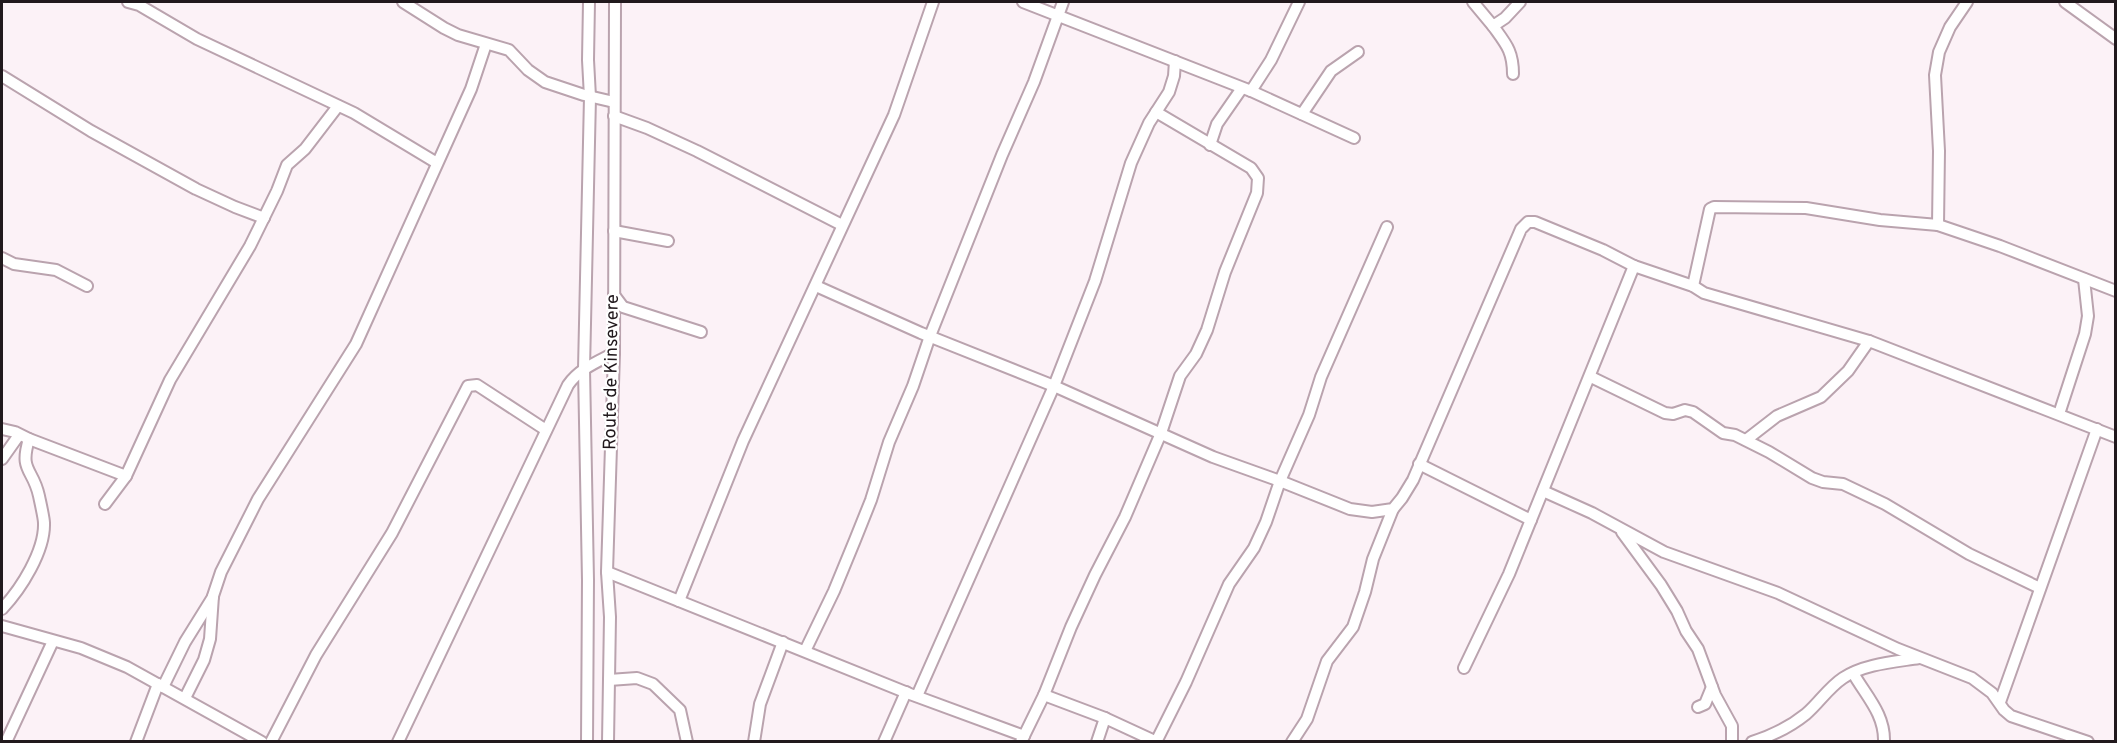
<svg xmlns="http://www.w3.org/2000/svg" width="2117" height="743" viewBox="0 0 2117 743" font-family="Overpass,sans-serif">
<style>
.lines{fill:none;stroke-linecap:round;stroke-linejoin:round}
.minor-casing{stroke:#baa3ae;stroke-width:14}
.minor{stroke:#fff;stroke-width:10}
.labels{text-anchor:middle;dominant-baseline:central;stroke-width:4.5;stroke-linejoin:round;paint-order:stroke}
.street-label{font-size:18px;fill:#21191d;stroke:#fff}
</style>
<rect width="100%" height="100%" fill="#fcf2f7"/>
<g class="lines">
<g class="minor-casing">
<g id="minor">
<polyline points="128,2 139,5 197,39 354,113 437,163"/>
<polyline points="403,2 444,28 458,35 509,50 528,70 545,82 584,95 614,102"/>
<polyline points="1023,2 1251,91 1354,138"/>
<polyline points="1473,2 1493,26 1505,18 1520,2"/>
<polyline points="2065,2 2116,39"/>
<path d="M1493 26C1506 44 1513 51 1513 74"/>
<polyline points="2,76 91,131 196,189 235,207 264,218"/>
<polyline points="1251,91 1271,60 1299,2"/>
<polyline points="1302,114 1331,71 1358,52"/>
<polyline points="614,116 647,128 697,151 842,225"/>
<polyline points="1210,145 1217,124 1242,88"/>
<polyline points="1938,225 1939,151 1935,75 1939,52 1950,27 1967,2"/>
<polyline points="614,231 668,241"/>
<polyline points="2,258 14,264 56,270 87,286"/>
<polyline points="816,286 921,333 1054,386 1213,457 1280,481 1350,509 1372,512 1393,509 1402,498 1413,480 1521,229 1528,222 1535,222 1603,250 1634,266 1693,286 1704,293 1869,341 2116,437"/>
<polyline points="1693,286 1710,209 1714,207 1806,208 1880,220 1938,225 2000,246 2116,291"/>
<polyline points="614,295 623,307 701,332"/>
<polyline points="1591,377 1665,413 1673,414 1685,410 1693,412 1723,433 1735,435 1769,452 1812,478 1823,482 1843,484 1885,504 1969,554 2040,588"/>
<polyline points="2059,414 2085,334 2088,316 2084,279"/>
<polyline points="2,429 15,432 29,439 126,476"/>
<polyline points="1746,440 1777,416 1821,397 1848,371 1869,341"/>
<polyline points="2,459 19,435"/>
<polyline points="1419,464 1531,520"/>
<polyline points="1543,491 1592,513 1664,552 1778,593 1898,649 1972,678 1992,693 2004,710 2011,716 2088,742"/>
<polyline points="105,504 126,476 170,380 250,246 277,191 287,165 305,149 338,106"/>
<polyline points="1622,532 1661,585 1677,611 1686,631 1698,649 1715,695 1732,726 1732,742"/>
<polyline points="607,572 910,694 1024,736"/>
<polyline points="679,601 743,441 894,115 933,2"/>
<path d="M2 609C21 589 45 551 44 523 44 518 40 501 39 496 33 468 19 472 29 439"/>
<polyline points="2,626 81,648 127,667 262,742"/>
<polyline points="805,651 834,591 855,540 871,500 889,442 913,386 930,336 1002,155 1034,82 1063,2"/>
<polyline points="1464,668 1509,574 1634,266"/>
<path d="M1853 673C1866 696 1885 714 1884 742"/>
<polyline points="609,680 637,678 653,684 680,710 687,742"/>
<polyline points="163,687 185,642 213,597"/>
<polyline points="1044,695 1105,718 1157,742"/>
<polyline points="917,696 1054,386 1095,281 1131,163 1149,123 1169,92 1174,76 1175,61"/>
<polyline points="185,698 204,660 210,639 213,596 221,572 258,499 356,344 471,89 486,44"/>
<polyline points="2000,702 2097,429"/>
<polyline points="1698,707 1705,704 1712,687"/>
<polyline points="6,742 53,641"/>
<polyline points="136,742 158,684"/>
<polyline points="271,742 316,655 392,533 468,386 477,385 546,430"/>
<path d="M398 742 568 385C579 369 597 362 614 353"/>
<polyline points="587,742 588,580 584,369 590,97 588,60 589,2"/>
<polyline points="608,742 610,617 607,572 614,353 615,2"/>
<polyline points="754,742 760,704 783,642"/>
<polyline points="884,742 906,692"/>
<polyline points="1021,742 1044,695 1071,627 1095,575 1125,517 1161,433 1180,376 1196,354 1207,330 1225,272 1257,193 1258,178 1251,168 1156,112"/>
<polyline points="1097,742 1105,718"/>
<polyline points="1156,742 1186,682 1229,584 1254,548 1266,522 1280,481 1309,415 1321,377 1387,227"/>
<polyline points="1292,742 1307,719 1327,661 1353,627 1365,592 1373,559 1393,509"/>
<path d="M1752 742C1771 736 1790 727 1806 714 1819 703 1828 688 1843 678 1864 664 1894 662 1919 658"/>
</g>
</g>
<use href="#minor" class="minor"/>
</g>
<g class="labels">
<g class="street-label">
<text transform="translate(612 372) rotate(-89)">Route de Kinsevere</text>
</g>
</g>
<rect width="2117" height="743" fill="none" stroke="#21191d" stroke-width="6"/>
</svg>
